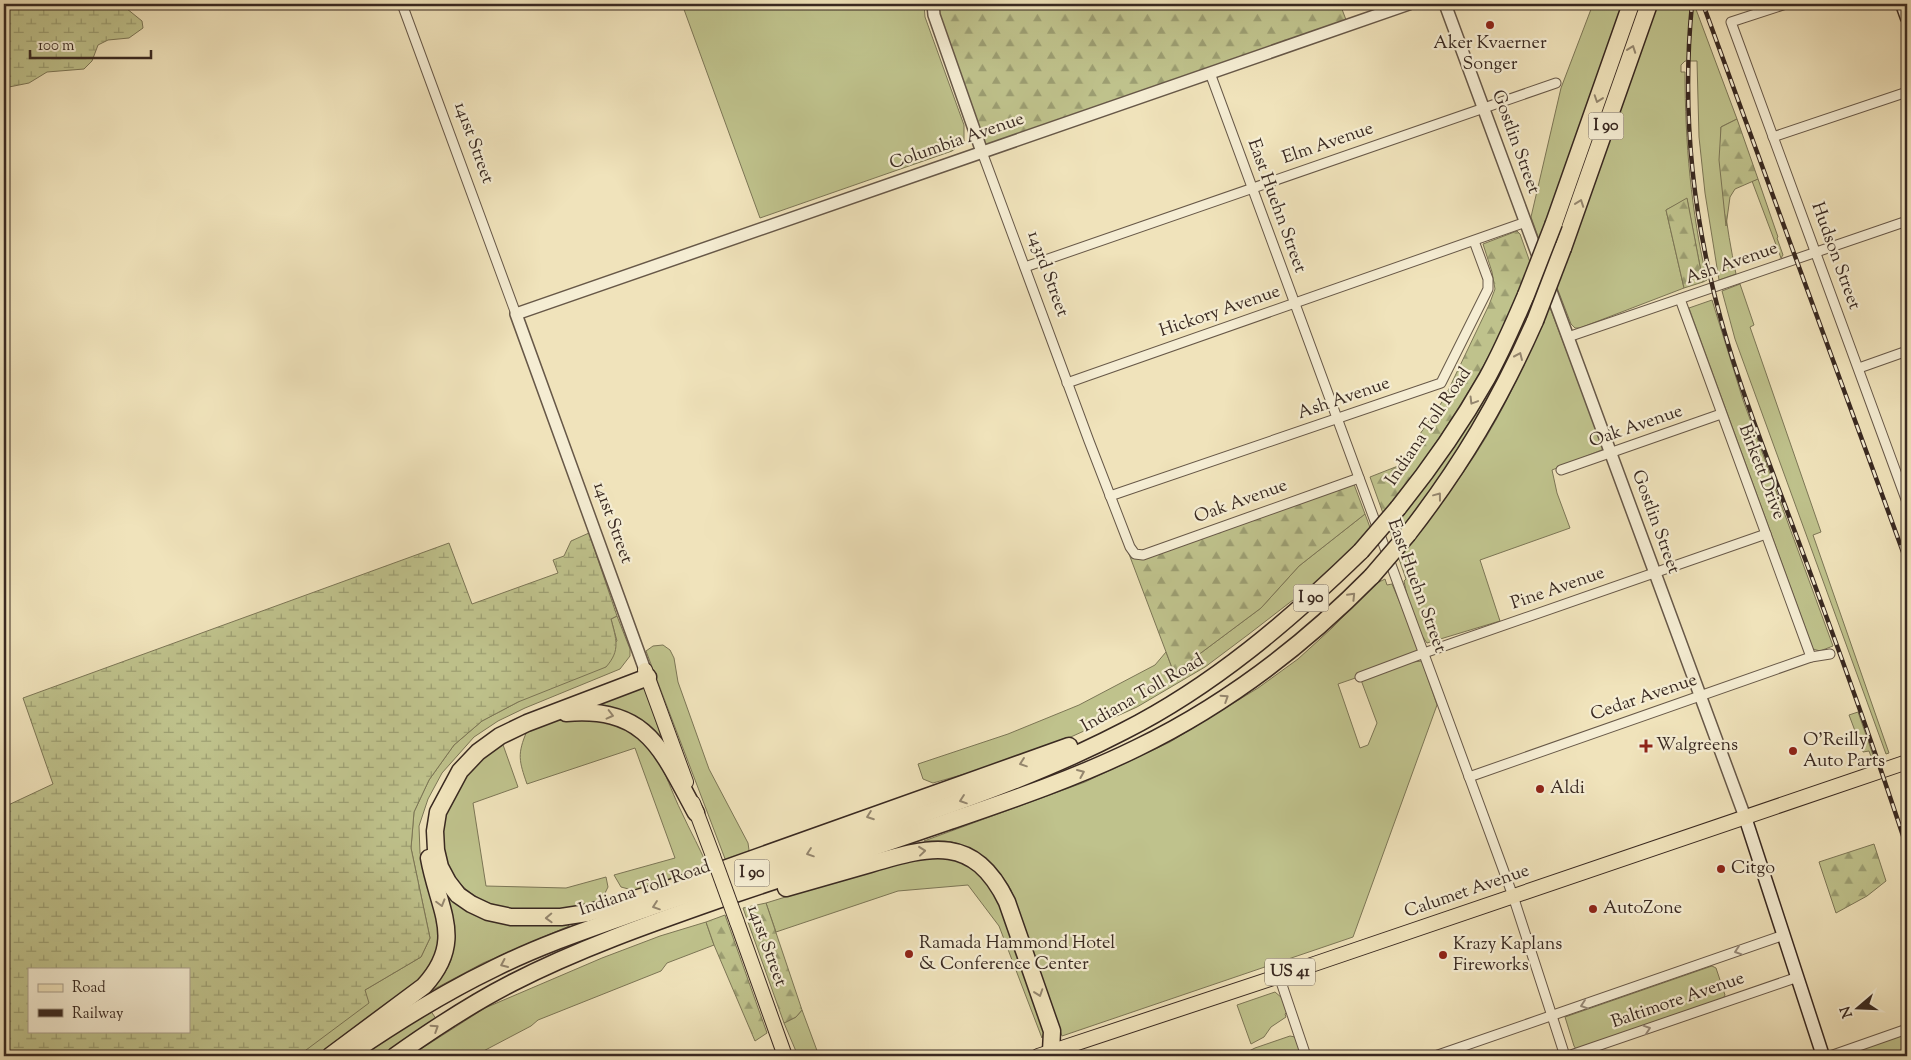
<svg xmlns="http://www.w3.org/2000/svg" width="1911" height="1060" viewBox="0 0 1911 1060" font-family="'Sorts Mill Goudy',serif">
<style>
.grass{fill:#bfc28c;stroke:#7c7656}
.forest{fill:url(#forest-firs);stroke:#7c7656}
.wetland{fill:url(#wetland-marsh);stroke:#7c7656;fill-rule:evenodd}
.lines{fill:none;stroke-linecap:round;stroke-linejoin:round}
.minor-casing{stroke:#675848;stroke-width:11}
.tertiary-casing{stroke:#675848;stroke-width:14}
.secondary-casing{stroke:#392921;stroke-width:15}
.primary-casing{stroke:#392921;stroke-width:16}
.motorway-casing{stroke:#392921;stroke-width:19}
.minor{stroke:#f5edd3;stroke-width:9}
.tertiary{stroke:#f5edd3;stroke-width:11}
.secondary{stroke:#f5edd3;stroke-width:12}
.primary{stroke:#f0e3bb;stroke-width:14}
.motorway{stroke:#f0e3bb;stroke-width:16}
.rail-casing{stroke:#392921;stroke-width:4.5}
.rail{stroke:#f5edd3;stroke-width:2.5;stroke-dasharray:8;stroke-linecap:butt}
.primary-bridge-casing{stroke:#392921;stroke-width:16;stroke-linecap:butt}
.motorway-bridge-casing{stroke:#392921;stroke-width:19;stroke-linecap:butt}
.primary-bridge{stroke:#f0e3bb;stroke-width:14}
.motorway-bridge{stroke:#f0e3bb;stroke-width:16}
.oneway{stroke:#94866e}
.oneway2{stroke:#978b7a}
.poi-dot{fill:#8f2418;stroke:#f5edd3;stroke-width:2}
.labels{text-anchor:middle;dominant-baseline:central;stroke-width:4.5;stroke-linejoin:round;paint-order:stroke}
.shield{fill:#f5edd3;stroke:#716456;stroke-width:1}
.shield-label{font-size:16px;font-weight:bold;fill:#392921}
.poi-label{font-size:18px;fill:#392921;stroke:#f5edd3;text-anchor:start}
.street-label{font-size:18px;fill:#392921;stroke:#f5edd3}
</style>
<defs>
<pattern id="forest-firs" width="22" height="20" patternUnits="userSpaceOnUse" patternTransform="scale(1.25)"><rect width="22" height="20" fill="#bfc28c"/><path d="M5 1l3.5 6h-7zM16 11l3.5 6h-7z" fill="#9c9e72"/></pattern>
<pattern id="wetland-marsh" width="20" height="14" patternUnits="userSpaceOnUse" patternTransform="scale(1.25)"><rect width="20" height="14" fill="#bfc28c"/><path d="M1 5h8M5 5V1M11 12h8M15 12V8" fill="none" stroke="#9c9e72"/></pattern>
</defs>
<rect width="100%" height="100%" fill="#f0e3bb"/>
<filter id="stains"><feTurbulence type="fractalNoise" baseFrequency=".004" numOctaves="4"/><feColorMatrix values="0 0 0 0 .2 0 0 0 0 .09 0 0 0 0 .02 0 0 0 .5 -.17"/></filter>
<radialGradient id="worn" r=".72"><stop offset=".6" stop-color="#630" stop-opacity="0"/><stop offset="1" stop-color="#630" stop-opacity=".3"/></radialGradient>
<g class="grass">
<polygon points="682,4 924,4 925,17 964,125 964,142 952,151 760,218"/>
<polygon points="1593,4 1623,4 1540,242 1531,217 1561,88"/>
<path d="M1651 4H1694L1737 119 1721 127C1719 177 1726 225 1736 274L1719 280 1705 193 1699 137 1697 61H1685L1681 65V72H1685C1685 142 1691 211 1707 280L1703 282 1687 199 1666 210 1684 288 1580 328H1575L1571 324 1556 285Z"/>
<polygon points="1758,179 1778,237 1777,238 1783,255 1781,258 1752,181"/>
<polygon points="1540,280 1542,286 1506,368 1450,467 1393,541 1389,529"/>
<polygon points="1740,284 1754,325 1750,327 1821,532 1813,535 1889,753 1886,754 1735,339 1722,291"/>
<polygon points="1712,300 1743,400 1833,646 1820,651 1813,649 1689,308"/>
<path d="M1549 305 1604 449 1552 470 1557 493 1570 528 1480 560 1500 621 1427 643C1414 626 1408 601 1404 581L1406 579 1398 556C1435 512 1469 469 1496 420 1517 383 1532 344 1549 305Z"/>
<polygon points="1365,514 1371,530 1315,583 1249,634 1205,667 1137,707 1031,755 933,783 923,779 918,764 1008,734 1079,705 1155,665 1166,652 1174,673 1261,608 1299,566"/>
<path d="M1385 579 1387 585 1392 584 1422 655 1338 684 1360 748 1368 745 1377 723 1361 680 1404 663 1422 661 1437 705 1353 937 1062 1036 1011 890C997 866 980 849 952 842 943 840 933 841 924 841L1085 782 1170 742 1258 688 1298 659 1332 628 1375 584Z"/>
<polygon points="617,616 630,649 630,656 620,669 525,708 498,721 474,737 442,773 428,799 419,826 420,853 438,916 440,950 424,978 322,1056 298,1056 365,990 421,957 430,938 411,848 414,812 429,780 454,745 482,721 518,702 617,641 611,619"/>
<polygon points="663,645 670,650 674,658 678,682 709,769 748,843 749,850 745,856 727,864 646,651 653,646"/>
<polygon points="641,686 646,690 664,746 587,705"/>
<polygon points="1858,712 1874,758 1872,759 1869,751 1863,752 1849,715"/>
<path d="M583 718C598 720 614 721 628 728 658 743 667 783 681 811 690 831 701 850 709 870L636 891 621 887 614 875 675 858 635 748 527 784C519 761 517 754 527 731L559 720Z"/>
<path d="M502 742 518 787 473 803 486 886 566 888 606 877 608 887 602 899C551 920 464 920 445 856 441 845 439 830 443 819 445 810 465 775 471 769 480 759 492 751 502 742Z"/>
<polygon points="924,856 947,858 965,863 981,874 994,891 1004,914 1045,1029 1042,1038 999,926 968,885 898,891 776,932 766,903 870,871"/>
<path d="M452 896 567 921 569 926 483 963 425 994C430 987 436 983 441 977 461 955 452 924 447 898Z"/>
<polygon points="706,922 714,945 667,963 661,971 538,1020 531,1026 474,1056 410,1056 485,1008 602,958 660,936"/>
<polygon points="1712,966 1716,968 1725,995 1723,999 1576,1049 1574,1046 1565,1017"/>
<polygon points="1275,992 1282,998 1287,1012 1285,1014 1286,1017 1271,1027 1264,1037 1251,1044 1237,1005"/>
<polygon points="430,1010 437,1020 382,1056 359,1056"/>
<polygon points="802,1010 819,1056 798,1056 784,1023 796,1017"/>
<polygon points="1907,1033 1907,1052 1894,1056 1842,1056"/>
<polygon points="1290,1036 1295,1037 1302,1056 1239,1056 1255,1048"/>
</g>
<g class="forest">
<polygon points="933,4 1340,4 1348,25 982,152"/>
<polygon points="1737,119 1758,179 1735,189 1730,197 1726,226 1719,160 1721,127"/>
<polygon points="1687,198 1703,282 1684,288 1666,210"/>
<path d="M1517 231 1520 234 1531 265C1496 357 1441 438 1384 516L1370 477 1398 466 1444 399 1489 305 1495 289 1492 272 1483 244Z"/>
<polygon points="1352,479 1365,514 1299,566 1261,608 1174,673 1129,554 1135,554"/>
<polygon points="1874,844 1886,881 1867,896 1836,913 1819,862"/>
<polygon points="766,903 802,1010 796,1017 784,1023 743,908"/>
<polygon points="725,915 767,1033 755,1041 714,945 706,922"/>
</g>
<g class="wetland">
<polygon points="4,4 121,4 142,21 143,28 129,38 108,40 98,45 92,61 84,69 47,72 29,83 4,88"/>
<path d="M589 533 617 616 611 619C616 639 621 650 606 667L518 702 482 721 454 745 429 780 414 812 411 848 430 938 421 957 365 990 369 1003 298 1056H4V807L53 784 23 698 449 543 472 604 558 573 553 560 564 556 571 541ZM29 969H189V1031H29Z"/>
</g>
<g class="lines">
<g class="minor-casing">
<g id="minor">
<polyline points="402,4 516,314"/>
<polyline points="1786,4 1731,22 1907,502"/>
<polyline points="1210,73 1513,896 1565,1056"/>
<polyline points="1773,137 1907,92"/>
<polyline points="982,152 1089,441 1130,547 1135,554 1143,555 1359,478"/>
<polyline points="1025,267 1556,83"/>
<polyline points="1680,299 1811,657"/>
<polyline points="1568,337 1907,221"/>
<polyline points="1859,368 1907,351"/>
<polyline points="1067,383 1526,222"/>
<polyline points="1561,470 1721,414"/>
<polyline points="1110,496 1441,383 1488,289 1488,279 1474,241"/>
<polyline points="1360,677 1424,653 1766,534"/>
<polyline points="1469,777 1811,657 1830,654"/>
<polyline points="1279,976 1306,1056"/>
<polyline points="1435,1056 1784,935"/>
<polyline points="1568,1056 1798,977"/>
<polyline points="1830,1056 1907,1029"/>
<polyline points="1901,1056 1907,1054"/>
</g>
</g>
<g class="tertiary-casing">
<g id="tertiary">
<polyline points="933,4 934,15 982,152"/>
<polyline points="1445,4 1745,817"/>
<polyline points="645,670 516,314 1409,4"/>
</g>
</g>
<g class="secondary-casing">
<g id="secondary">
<polyline points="1902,4 1907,18"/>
<polyline points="1745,817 1823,1056"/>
</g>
</g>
<g class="primary-casing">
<g id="primary">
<polyline points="645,670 686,782"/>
<polyline points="693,803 713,856"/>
<polyline points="737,922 785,1056"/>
<polyline points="1038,1056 1279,976 1907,762"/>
</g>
</g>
<g class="motorway-casing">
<g id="motorway">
<polyline points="1554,223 1631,4"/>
<polyline points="1563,248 1649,4"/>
<path d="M1398 508C1431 467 1461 424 1487 378 1502 351 1514 323 1526 295"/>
<path d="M1408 534C1461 466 1500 400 1535 321"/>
<polyline points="648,677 527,723 500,736 478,752 460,771 438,812 435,831 436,850 440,867 448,882 458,895 471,904 488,912 511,917 561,917 587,913 665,890 1069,746"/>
<path d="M566 713C648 706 662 751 696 813"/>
<path d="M786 888C814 880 842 872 870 864 931 846 974 834 1007 902L1052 1031 1051 1052"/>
<path d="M330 1056 424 986C466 940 438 910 429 858"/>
<path d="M347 1056C395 1023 443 993 495 968 545 943 598 926 651 907 732 879 814 852 895 824 973 797 1051 769 1124 731 1213 686 1290 620 1361 551"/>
<path d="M395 1056C433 1029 471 1004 512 983 582 947 658 921 732 895 804 871 875 847 947 822 1011 800 1076 778 1137 748 1226 705 1303 646 1372 576"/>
</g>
</g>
<use href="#minor" class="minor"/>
<use href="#tertiary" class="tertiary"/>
<use href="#secondary" class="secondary"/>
<use href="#primary" class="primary"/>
<use href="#motorway" class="motorway"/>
<g class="rail-casing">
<g id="rail">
<path d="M1692 4C1683 96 1690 190 1711 280 1731 369 1769 462 1801 548 1838 647 1874 747 1907 848"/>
<polyline points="1703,4 1907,563"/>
</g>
</g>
<use href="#rail" class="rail"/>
<g class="primary-bridge-casing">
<polyline id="primary-bridge" points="713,856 737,922"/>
</g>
<g class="motorway-bridge-casing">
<g id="motorway-bridge">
<polyline points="1526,295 1554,223"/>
<polyline points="1535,321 1563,248"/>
<polyline points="1361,551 1398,508"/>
<polyline points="1372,576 1408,534"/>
</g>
</g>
<use href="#primary-bridge" class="primary-bridge"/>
<use href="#motorway-bridge" class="motorway-bridge"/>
</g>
<defs><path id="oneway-chevron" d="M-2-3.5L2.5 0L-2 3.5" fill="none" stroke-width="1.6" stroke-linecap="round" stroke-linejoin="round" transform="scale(1.25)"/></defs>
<g class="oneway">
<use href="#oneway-chevron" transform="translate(1632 49) rotate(-70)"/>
<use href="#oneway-chevron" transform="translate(1598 99) rotate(109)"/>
<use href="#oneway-chevron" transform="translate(1580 203) rotate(-70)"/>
<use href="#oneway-chevron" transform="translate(1519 356) rotate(-66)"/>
<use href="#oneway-chevron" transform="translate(1473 401) rotate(121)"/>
<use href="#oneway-chevron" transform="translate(1438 496) rotate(-53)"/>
<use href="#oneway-chevron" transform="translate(1352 596) rotate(-46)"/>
<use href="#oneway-chevron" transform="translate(1225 698) rotate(-33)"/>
<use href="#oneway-chevron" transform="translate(610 715) rotate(14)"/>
<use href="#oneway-chevron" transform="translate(1023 763) rotate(161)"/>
<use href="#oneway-chevron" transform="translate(1081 773) rotate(-23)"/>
<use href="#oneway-chevron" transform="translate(963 800) rotate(161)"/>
<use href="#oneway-chevron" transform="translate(870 816) rotate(160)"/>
<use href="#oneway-chevron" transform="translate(922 851) rotate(-6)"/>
<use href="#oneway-chevron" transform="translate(810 853) rotate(161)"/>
<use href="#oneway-chevron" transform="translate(441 903) rotate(74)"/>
<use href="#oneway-chevron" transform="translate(656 906) rotate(161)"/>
<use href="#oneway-chevron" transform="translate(549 918) rotate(178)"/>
<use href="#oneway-chevron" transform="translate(504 964) rotate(156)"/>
<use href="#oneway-chevron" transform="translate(1039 993) rotate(71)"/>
<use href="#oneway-chevron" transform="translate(435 1028) rotate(-33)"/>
</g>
<g class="oneway2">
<use href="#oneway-chevron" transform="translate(1738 951) rotate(161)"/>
<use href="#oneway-chevron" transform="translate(1584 1005) rotate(161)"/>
<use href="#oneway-chevron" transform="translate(1647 1029) rotate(-19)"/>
</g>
<g class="poi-dot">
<circle cx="1490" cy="25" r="5"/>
<path d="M1643.5 738.5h5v5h5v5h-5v5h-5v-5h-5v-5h5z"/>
<circle cx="1793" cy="751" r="5"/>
<circle cx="1540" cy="789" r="5"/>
<circle cx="1721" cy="869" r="5"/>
<circle cx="1593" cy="909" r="5"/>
<circle cx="909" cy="954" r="5"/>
<circle cx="1443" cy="955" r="5"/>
</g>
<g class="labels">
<g class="shield">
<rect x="1588.5" y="112.5" width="35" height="27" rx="4"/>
<rect x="1293.5" y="584.5" width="35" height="27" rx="4"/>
<rect x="734.5" y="859.5" width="35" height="27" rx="4"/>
<rect x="1265" y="958.5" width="50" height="27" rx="4"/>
</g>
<g class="shield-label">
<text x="1606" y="126">I 90</text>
<text x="1311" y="598">I 90</text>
<text x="752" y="873">I 90</text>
<text x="1290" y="972">US 41</text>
</g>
<g class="poi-label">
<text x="1490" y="44" text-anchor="middle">Aker Kvaerner<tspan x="1490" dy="21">Songer</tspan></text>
<text x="1803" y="741">O'Reilly<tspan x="1803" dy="21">Auto Parts</tspan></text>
<text x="1656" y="746">Walgreens</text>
<text x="1550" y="789">Aldi</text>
<text x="1731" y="869">Citgo</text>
<text x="1603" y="909">AutoZone</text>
<text x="919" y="944">Ramada Hammond Hotel<tspan x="919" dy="21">&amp; Conference Center</tspan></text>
<text x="1453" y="945">Krazy Kaplans<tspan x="1453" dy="21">Fireworks</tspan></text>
</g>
<g class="street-label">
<text transform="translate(957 142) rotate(-19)">Columbia Avenue</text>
<text transform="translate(1515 142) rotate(70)">Gostlin Street</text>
<text transform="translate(473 143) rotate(70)">141st Street</text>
<text transform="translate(1328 144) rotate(-19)">Elm Avenue</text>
<text transform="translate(1276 206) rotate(70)">East Huehn Street</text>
<text transform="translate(1835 256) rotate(70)">Hudson Street</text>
<text transform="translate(1732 264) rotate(-19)">Ash Avenue</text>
<text transform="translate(1047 274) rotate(70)">143rd Street</text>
<text transform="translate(1220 312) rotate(-19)">Hickory Avenue</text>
<text transform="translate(1344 399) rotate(-19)">Ash Avenue</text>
<text transform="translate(1429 427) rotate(-56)">Indiana Toll Road</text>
<text transform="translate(1636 427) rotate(-19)">Oak Avenue</text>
<text transform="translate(1761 472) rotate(69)">Birkett Drive</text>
<text transform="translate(1241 502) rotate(-20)">Oak Avenue</text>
<text transform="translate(1655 522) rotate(70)">Gostlin Street</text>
<text transform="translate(612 523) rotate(70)">141st Street</text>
<text transform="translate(1416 586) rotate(70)">East Huehn Street</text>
<text transform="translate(1558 589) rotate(-19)">Pine Avenue</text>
<text transform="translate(1143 694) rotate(-30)">Indiana Toll Road</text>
<text transform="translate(1644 698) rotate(-19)">Cedar Avenue</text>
<text transform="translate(645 889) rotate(-19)">Indiana Toll Road</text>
<text transform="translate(1467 892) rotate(-19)">Calumet Avenue</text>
<text transform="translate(766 946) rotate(70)">141st Street</text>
<text transform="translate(1678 1001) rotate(-19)">Baltimore Avenue</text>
</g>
</g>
<rect width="1911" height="1060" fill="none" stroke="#f0e3bb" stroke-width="20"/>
<rect x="5" y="5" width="1901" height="1050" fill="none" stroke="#392921" stroke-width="2.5"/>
<rect x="10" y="10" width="1891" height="1040" fill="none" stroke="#392921"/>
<rect x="28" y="968" width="162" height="65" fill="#f5edd3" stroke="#aa9f8c"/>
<rect x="38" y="984" width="25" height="8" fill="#f0e3bb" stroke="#aa9f8c"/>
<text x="72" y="992" font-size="15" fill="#392921">Road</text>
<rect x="38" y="1009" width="25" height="8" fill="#392921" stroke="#aa9f8c"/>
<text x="72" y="1018" font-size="15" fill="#392921">Railway</text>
<g transform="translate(1858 1008) rotate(251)" stroke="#f5edd3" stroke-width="4" paint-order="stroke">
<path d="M0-4L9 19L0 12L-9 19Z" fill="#392921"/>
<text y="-8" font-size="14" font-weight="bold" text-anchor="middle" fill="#392921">N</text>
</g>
<path d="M30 50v8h121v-8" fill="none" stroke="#392921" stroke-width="2.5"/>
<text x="38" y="50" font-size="15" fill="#392921" stroke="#f5edd3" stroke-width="4" paint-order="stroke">100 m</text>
<rect width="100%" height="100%" filter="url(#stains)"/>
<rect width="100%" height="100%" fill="url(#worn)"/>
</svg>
